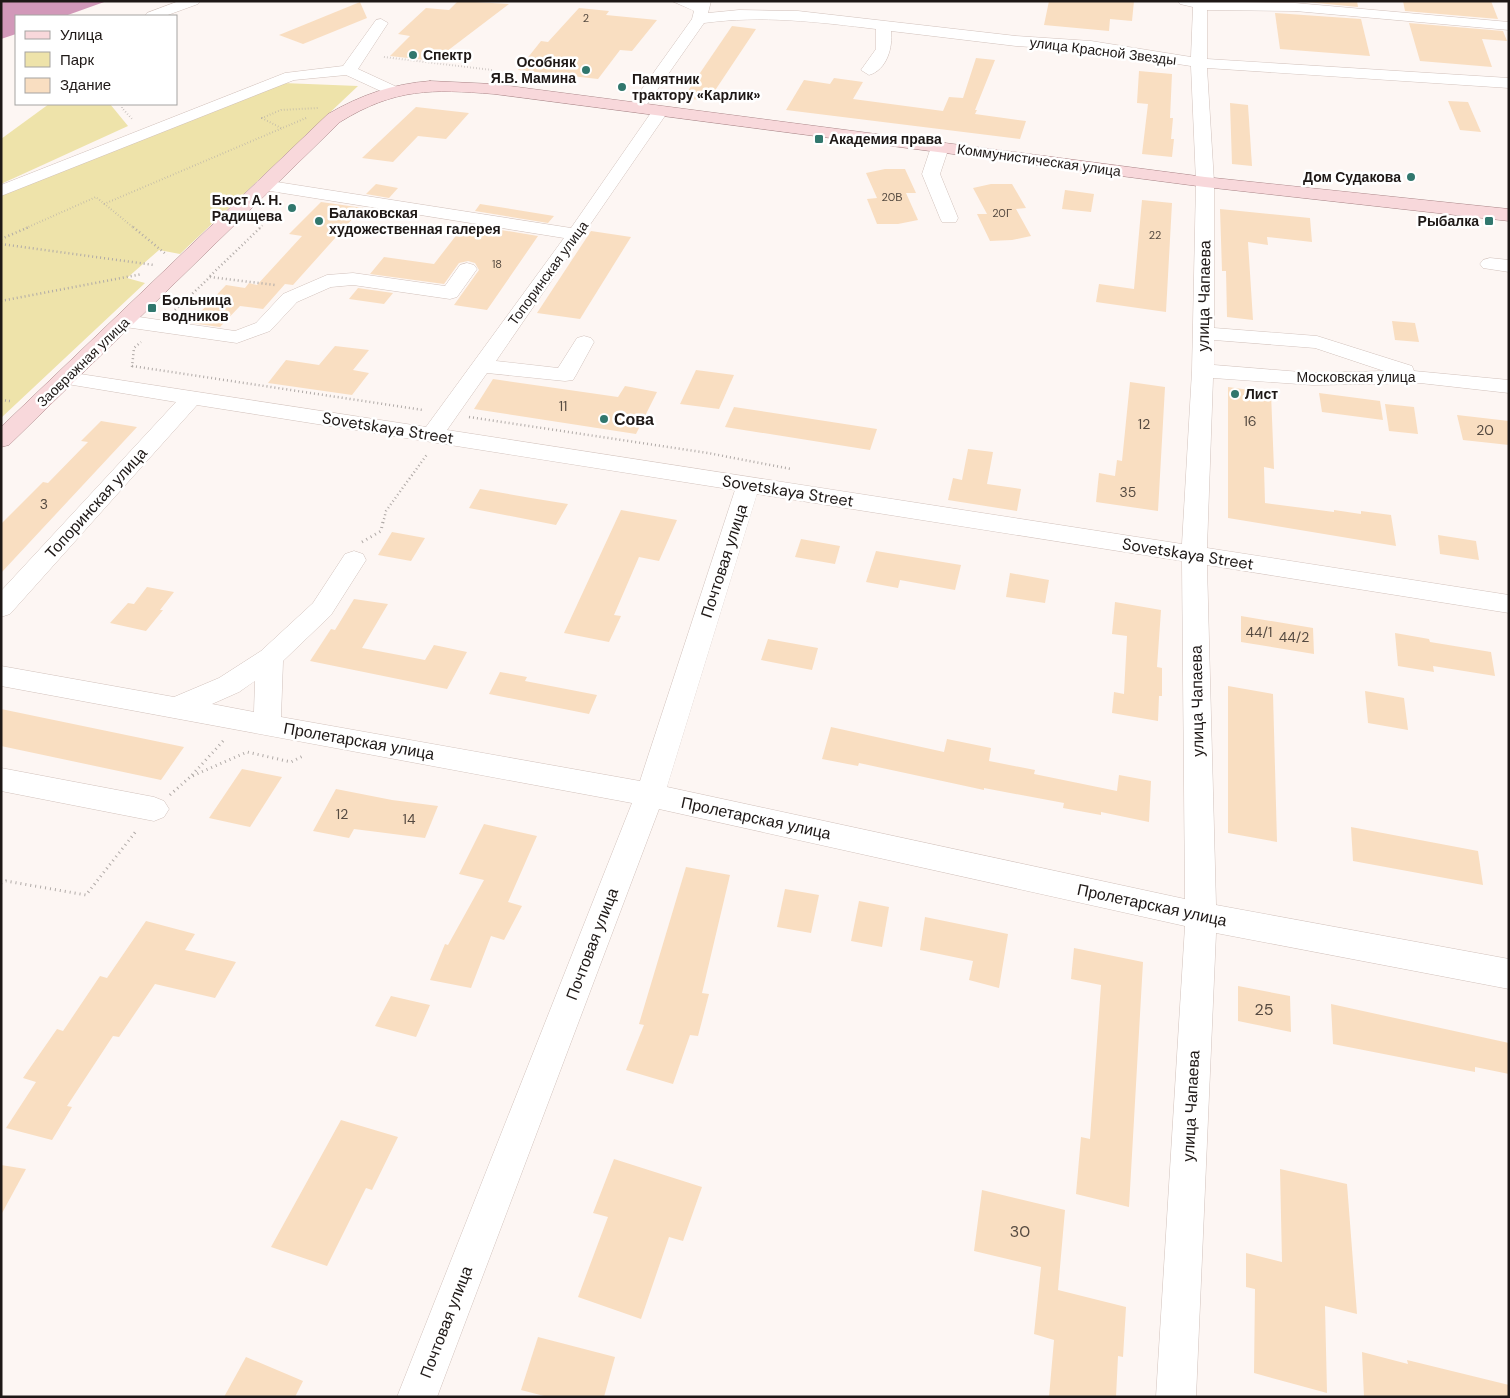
<svg xmlns="http://www.w3.org/2000/svg" width="1510" height="1398" viewBox="0 0 1510 1398" font-family="'DM Sans',sans-serif">
<style>
.green{fill:#eee3aa}
.water{fill:#d298b9}
.building{fill:#f9dec1}
.lines{fill:none;stroke-linecap:round;stroke-linejoin:round}
.minor-casing{stroke:#d2c2bc;stroke-width:1}
.major-casing{stroke:#a88486;stroke-width:1}
.path-far2{stroke:#b0aaa7;stroke-width:2;stroke-dasharray:0.5 2.5;stroke-linecap:butt}
.path-far1{stroke:#b0aaa7;stroke-width:2.5;stroke-dasharray:1 3;stroke-linecap:butt}
.path{stroke:#b0aaa7;stroke-width:3;stroke-dasharray:1 4;stroke-linecap:butt}
.minor{fill:#fff;fill-rule:evenodd}
.major{fill:#f8d8db;fill-rule:evenodd}
.poi-dot{fill:#31776d;stroke:#fff;stroke-width:2}
.labels{text-anchor:middle;dominant-baseline:central;stroke-width:5;stroke-linejoin:round;paint-order:stroke}
.far-number-label{font-size:11px;fill:#554a41}
.far-street-label{font-size:14px;fill:#1e1816;stroke:#fff}
.far-poi-label{font-size:14px;font-weight:bold;fill:#1e1816;stroke:#fff;text-anchor:start}
.number-label{font-size:14px;fill:#554a41}
.street-label{font-size:16px;fill:#1e1816;stroke:#fff}
.poi-label{font-size:16px;font-weight:bold;fill:#1e1816;stroke:#fff;text-anchor:start}
.near-number-label{font-size:16px;fill:#554a41}
</style>
<rect width="100%" height="100%" fill="#fdf6f3"/>
<g class="green">
<polygon points="283,83 358,86 180,254 159,250 127,278 145,283 1,418 1,194"/>
<polygon points="49,104 110,104 128,126 1,184 1,139"/>
</g>
<polygon class="water" points="1,1 107,1 65,16 16,16 16,34 1,39"/>
<g class="building">
<polygon points="458,1 509,4 434,61 390,56 410,36 398,34 426,8 449,10"/>
<polygon points="1049,1 1134,1 1132,21 1110,19 1109,31 1044,25"/>
<polygon points="1296,1 1357,1 1358,7"/>
<polygon points="1403,1 1491,1 1498,19 1405,11"/>
<polygon points="360,2 367,18 303,44 279,35"/>
<polygon points="579,8 609,11 606,15 657,20 632,51 620,50 598,79 518,70 541,41 548,42"/>
<polygon points="1275,13 1361,19 1370,56 1280,49"/>
<polygon points="1409,23 1503,31 1507,41 1482,39 1492,67 1420,61"/>
<polygon points="732,26 756,29 708,101 683,98"/>
<polygon points="976,58 995,60 975,110 977,110 975,114 1026,121 1020,139 786,110 804,80 830,84 834,78 863,82 853,99 943,111 949,97 963,98"/>
<polygon points="1139,71 1172,74 1170,118 1173,118 1171,139 1174,139 1172,157 1142,154 1148,104 1137,103"/>
<polygon points="1448,101 1468,102 1481,132 1460,130"/>
<polygon points="1230,103 1248,105 1252,166 1232,164"/>
<polygon points="416,107 469,113 446,139 418,136 393,162 362,158"/>
<polygon points="885,169 905,169 916,193 906,193 918,220 898,224 877,224 867,199 877,198 866,173"/>
<polygon points="376,184 398,188 389,198 366,194"/>
<polygon points="991,184 1012,184 1026,208 1016,209 1031,236 1012,240 990,241 977,214 987,214 973,188"/>
<polygon points="1065,190 1094,194 1091,212 1062,209"/>
<polygon points="1142,200 1172,203 1166,312 1096,302 1099,284 1134,289"/>
<polygon points="321,202 378,210 369,219 354,217 293,285 285,284 263,309 240,306 220,327 190,323 226,285 245,288 249,283 257,285 302,236 289,234"/>
<polygon points="480,204 554,216 548,223 475,211"/>
<polygon points="1220,209 1310,218 1312,242 1267,237 1268,245 1248,242 1253,320 1227,317 1226,271 1222,271"/>
<polygon points="465,224 538,236 487,310 454,305 479,270 475,263 468,261 459,263 444,284 370,274 384,257 434,264"/>
<polygon points="591,231 631,237 580,319 537,313"/>
<polygon points="358,288 393,293 384,304 349,299"/>
<polygon points="1392,321 1415,323 1419,342 1395,340"/>
<polygon points="335,346 369,350 353,370 369,373 352,395 268,383 286,360 319,365"/>
<polygon points="696,370 734,375 719,409 680,404"/>
<polygon points="493,379 618,397 625,386 657,392 636,434 474,409"/>
<polygon points="1130,382 1165,387 1158,511 1096,502 1099,473 1115,476 1117,460 1122,461"/>
<polygon points="1228,387 1271,393 1274,469 1264,467 1265,503 1334,512 1334,510 1361,514 1361,511 1391,515 1396,546 1228,518"/>
<polygon points="1319,393 1380,401 1383,420 1322,412"/>
<polygon points="1385,404 1414,407 1418,434 1389,431"/>
<polygon points="734,407 877,429 870,450 725,427"/>
<polygon points="1457,415 1509,421 1509,445 1463,440"/>
<polygon points="101,421 137,427 1,573 1,524 43,482 48,483 88,442 81,441"/>
<polygon points="968,449 993,452 987,484 1021,489 1017,511 948,500 953,478 962,480"/>
<polygon points="480,489 531,498 568,504 556,525 469,508"/>
<polygon points="621,510 677,520 659,561 639,557 614,615 621,616 609,642 564,633"/>
<polygon points="392,532 425,538 411,561 378,555"/>
<polygon points="1438,535 1476,541 1479,560 1440,554"/>
<polygon points="801,539 840,546 835,564 795,557"/>
<polygon points="876,551 961,565 955,590 900,580 898,588 866,582"/>
<polygon points="1010,573 1049,580 1045,603 1006,597"/>
<polygon points="147,587 174,592 160,610 163,610 146,631 110,623 128,603 134,604"/>
<polygon points="354,599 388,604 362,648 425,660 434,645 467,652 447,689 310,661 331,629 335,630"/>
<polygon points="1115,602 1161,610 1157,667 1162,668 1162,696 1159,696 1158,721 1112,713 1114,692 1124,694 1127,636 1112,634"/>
<polygon points="1241,616 1313,628 1314,654 1241,642"/>
<polygon points="1395,633 1429,639 1430,642 1491,652 1495,676 1433,666 1434,672 1398,666"/>
<polygon points="768,639 818,648 812,670 761,660"/>
<polygon points="500,672 527,677 525,681 597,695 589,714 489,694"/>
<polygon points="1228,686 1273,694 1277,842 1228,833"/>
<polygon points="1365,691 1404,698 1408,730 1368,723"/>
<polygon points="1,709 184,747 161,780 1,746"/>
<polygon points="831,727 944,752 947,739 991,748 989,761 1035,770 1034,774 1117,791 1119,775 1151,781 1149,822 1101,812 1101,815 1063,808 1064,803 984,788 984,790 859,763 858,766 822,759"/>
<polygon points="242,769 282,777 250,827 209,818"/>
<polygon points="336,789 392,800 438,806 425,838 354,829 349,838 313,831"/>
<polygon points="484,824 537,836 508,902 522,906 504,940 491,936 471,988 430,980 445,944 448,945 484,880 459,874"/>
<polygon points="1351,827 1478,851 1483,885 1353,861"/>
<polygon points="686,867 730,875 702,993 709,994 698,1036 690,1035 673,1084 626,1070 644,1025 639,1024"/>
<polygon points="785,889 819,895 811,933 777,927"/>
<polygon points="859,901 889,907 882,947 851,941"/>
<polygon points="925,917 1008,934 999,988 969,980 973,961 920,950"/>
<polygon points="146,921 195,934 185,950 236,962 215,998 155,984 119,1037 113,1036 67,1106 72,1107 52,1140 6,1128 36,1082 23,1078 57,1029 63,1031 100,976 107,978"/>
<polygon points="1074,948 1143,962 1129,1207 1076,1194 1081,1137 1090,1139 1101,985 1071,979"/>
<polygon points="1238,986 1290,996 1291,1032 1238,1021"/>
<polygon points="391,996 430,1005 416,1037 375,1026"/>
<polygon points="1331,1004 1509,1043 1509,1074 1475,1067 1475,1072 1333,1044"/>
<polygon points="341,1120 398,1137 372,1190 366,1188 327,1266 271,1247"/>
<polygon points="614,1159 702,1187 683,1241 669,1237 641,1319 578,1297 608,1217 593,1213"/>
<polygon points="1,1165 26,1169 1,1215"/>
<polygon points="1280,1169 1347,1184 1357,1314 1325,1306 1327,1393 1254,1373 1255,1289 1246,1287 1246,1253 1282,1262"/>
<polygon points="982,1190 1065,1210 1058,1290 1126,1307 1123,1357 1118,1356 1116,1397 1049,1397 1054,1340 1034,1334 1041,1267 974,1251"/>
<polygon points="538,1337 615,1357 604,1397 548,1397 521,1390"/>
<polygon points="1362,1352 1408,1364 1407,1360 1509,1385 1509,1397 1364,1397"/>
<polygon points="246,1357 303,1381 295,1397 224,1397"/>
</g>
<g class="lines">
<g class="minor-casing">
<g id="minor">
<polygon points="179,1 200,1 198,4 165,16 145,16 147,13"/>
<path d="M672 1H711L708 13 739 10 798 11 1016 36 1091 41 1191 57 1193 7 1180 4 1178 1 1295 3 1509 22V30L1295 11 1207 10V59L1509 78V88L1207 68 1214 182V328L1317 336 1412 366 1414 371 1509 380V393L1420 383 1313 385 1213 378 1207 548 1509 595V613L1207 565 1216 905 1509 959V989L1216 933 1196 1397H1156L1185 926 659 809 437 1397H397L632 803 1 686V666L174 697 219 678 261 651 313 603 345 554 354 551 363 554 366 560 331 615 283 661 281 717 640 781 735 490 197 405 10 614 1 617V591L176 402 67 384 59 383 56 378 59 373 67 372 426 427 564 238 264 190 258 189 255 185 258 181 264 180 571 228 655 107H667L669 110 496 361 558 368 577 338 584 336 591 338 594 342 576 375 573 380 565 381 487 373 447 430 1182 544 1192 371 1196 182 1191 66 1091 51 1016 46 891 31C893 47 887 70 869 75L861 70 876 49V29C818 22 762 15 704 23L643 110H631L629 107 692 19 694 11ZM1214 340 1315 348 1384 371 1313 373 1214 365ZM757 494 1182 561 1185 899 667 787ZM255 681 254 712 212 704 239 692Z"/>
<polygon points="381,19 388,23 358,69 397,87 399,90 397,93 385,93 346,75 294,80 1,196 1,185 285,73 343,66 376,20"/>
<polygon points="940,142 946,143 949,147 940,174 958,218 956,222 942,222 940,218 922,174 931,147 934,143"/>
<polygon points="1490,258 1509,260 1509,272 1483,268 1480,264 1483,260"/>
<polygon points="467,263 474,265 477,269 457,297 450,299 353,285 331,287 297,302 270,331 237,343 125,327 118,325 115,321 118,317 125,315 235,331 256,323 283,294 327,275 353,273 445,286 460,265"/>
<polygon points="1,768 154,797 164,801 169,809 164,817 154,821 1,791"/>
</g>
</g>
<g class="major-casing">
<path id="major" d="M430 81 494 84 1205 177 1509 209V221L1205 187 494 94C432 89 395 88 340 122L9 445 1 447V427L328 114C361 95 392 84 430 81Z"/>
</g>
<g class="path-far2">
<polyline points="384,57 492,70"/>
<polyline points="122,104 122,108 133,120"/>
<polyline points="281,128 262,118 281,110 318,108"/>
<polyline points="104,204 306,118"/>
<polyline points="26,228 96,197 134,228"/>
<polyline points="260,228 263,225"/>
</g>
<g class="path-far1">
<polyline points="133,227 167,255"/>
<polyline points="1,239 29,227"/>
<polyline points="1,244 154,265"/>
<polyline points="210,276 261,227"/>
<polyline points="1,301 142,274"/>
<polyline points="175,310 210,277 275,285"/>
<polyline points="132,366 423,410"/>
<polyline points="132,367 134,348 141,342"/>
<polyline points="1,400 10,401"/>
<polyline points="469,417 708,453 791,469"/>
<polyline points="383,523 386,511 428,453"/>
</g>
<g class="path">
<polyline points="362,542 381,531 383,521"/>
<polyline points="192,775 225,739"/>
<polyline points="170,795 190,777 247,752 291,762 305,755"/>
<polyline points="1,883 6,881 86,895 137,830"/>
</g>
<use href="#minor" class="minor"/>
<use href="#major" class="major"/>
</g>
<g class="poi-dot">
<circle cx="413" cy="55" r="5"/>
<circle cx="586" cy="70" r="5"/>
<circle cx="622" cy="87" r="5"/>
<rect x="814" y="134" width="10" height="10" rx="2.5"/>
<circle cx="1411" cy="177" r="5"/>
<circle cx="292" cy="208" r="5"/>
<circle cx="319" cy="221" r="5"/>
<rect x="1484" y="216" width="10" height="10" rx="2.5"/>
<rect x="147" y="303" width="10" height="10" rx="2.5"/>
<circle cx="1235" cy="394" r="5"/>
<circle cx="604" cy="419" r="5"/>
</g>
<g class="labels">
<g class="far-number-label">
<text x="586" y="18">2</text>
<text x="892" y="197">20В</text>
<text x="1002" y="213">20Г</text>
<text x="1155" y="235">22</text>
<text x="497" y="264">18</text>
</g>
<g class="far-street-label">
<text transform="translate(1103 51) rotate(7)">улица Красной Звезды</text>
<text transform="translate(1039 160) rotate(8)">Коммунистическая улица</text>
<text transform="translate(548 273) rotate(-54)">Топоринская улица</text>
<text transform="translate(83 362) rotate(-44)">Заовражная улица</text>
<text x="1356" y="377">Московская улица</text>
</g>
<g class="far-poi-label">
<text x="423" y="55">Спектр</text>
<text x="576" y="62" text-anchor="end">Особняк<tspan x="576" dy="16">Я.В. Мамина</tspan></text>
<text x="632" y="79">Памятник<tspan x="632" dy="16">трактору «Карлик»</tspan></text>
<text x="829" y="139">Академия права</text>
<text x="1401" y="177" text-anchor="end">Дом Судакова</text>
<text x="282" y="200" text-anchor="end">Бюст А. Н.<tspan x="282" dy="16">Радищева</tspan></text>
<text x="329" y="213">Балаковская<tspan x="329" dy="16">художественная галерея</tspan></text>
<text x="1479" y="221" text-anchor="end">Рыбалка</text>
<text x="162" y="300">Больница<tspan x="162" dy="16">водников</tspan></text>
<text x="1245" y="394">Лист</text>
</g>
<g class="number-label">
<text x="563" y="406">11</text>
<text x="1250" y="421">16</text>
<text x="1144" y="424">12</text>
<text x="1485" y="430">20</text>
<text x="1128" y="492">35</text>
<text x="44" y="504">3</text>
<text x="1259" y="632">44/1</text>
<text x="1294" y="637">44/2</text>
<text x="342" y="814">12</text>
<text x="409" y="819">14</text>
</g>
<g class="street-label">
<text transform="translate(1204 296) rotate(-89)">улица Чапаева</text>
<text transform="translate(388 428) rotate(9)">Sovetskaya Street</text>
<text transform="translate(788 491) rotate(9)">Sovetskaya Street</text>
<text transform="translate(96 503) rotate(-48)">Топоринская улица</text>
<text transform="translate(1188 554) rotate(9)">Sovetskaya Street</text>
<text transform="translate(724 561) rotate(-72)">Почтовая улица</text>
<text transform="translate(1197 701) rotate(-91)">улица Чапаева</text>
<text transform="translate(359 741) rotate(10)">Пролетарская улица</text>
<text transform="translate(756 818) rotate(12)">Пролетарская улица</text>
<text transform="translate(1152 905) rotate(12)">Пролетарская улица</text>
<text transform="translate(592 944) rotate(-69)">Почтовая улица</text>
<text transform="translate(1191 1106) rotate(-87)">улица Чапаева</text>
<text transform="translate(446 1322) rotate(-69)">Почтовая улица</text>
</g>
<g class="poi-label">
<text x="614" y="419">Сова</text>
</g>
<g class="near-number-label">
<text x="1264" y="1009">25</text>
<text x="1020" y="1231">30</text>
</g>
</g>
<rect width="1510" height="1398" fill="none" stroke="#1e1816" stroke-width="5"/>
<rect x="15" y="15" width="162" height="90" fill="#ffffff" stroke="#a5a3a2"/>
<rect x="25" y="31" width="25" height="8" fill="#f8d8db" stroke="#a5a3a2"/>
<text x="60" y="40" font-size="15" fill="#1e1816">Улица</text>
<rect x="25" y="52" width="25" height="15" fill="#eee3aa" stroke="#a5a3a2"/>
<text x="60" y="65" font-size="15" fill="#1e1816">Парк</text>
<rect x="25" y="78" width="25" height="15" fill="#f9dec1" stroke="#a5a3a2"/>
<text x="60" y="90" font-size="15" fill="#1e1816">Здание</text>
</svg>
